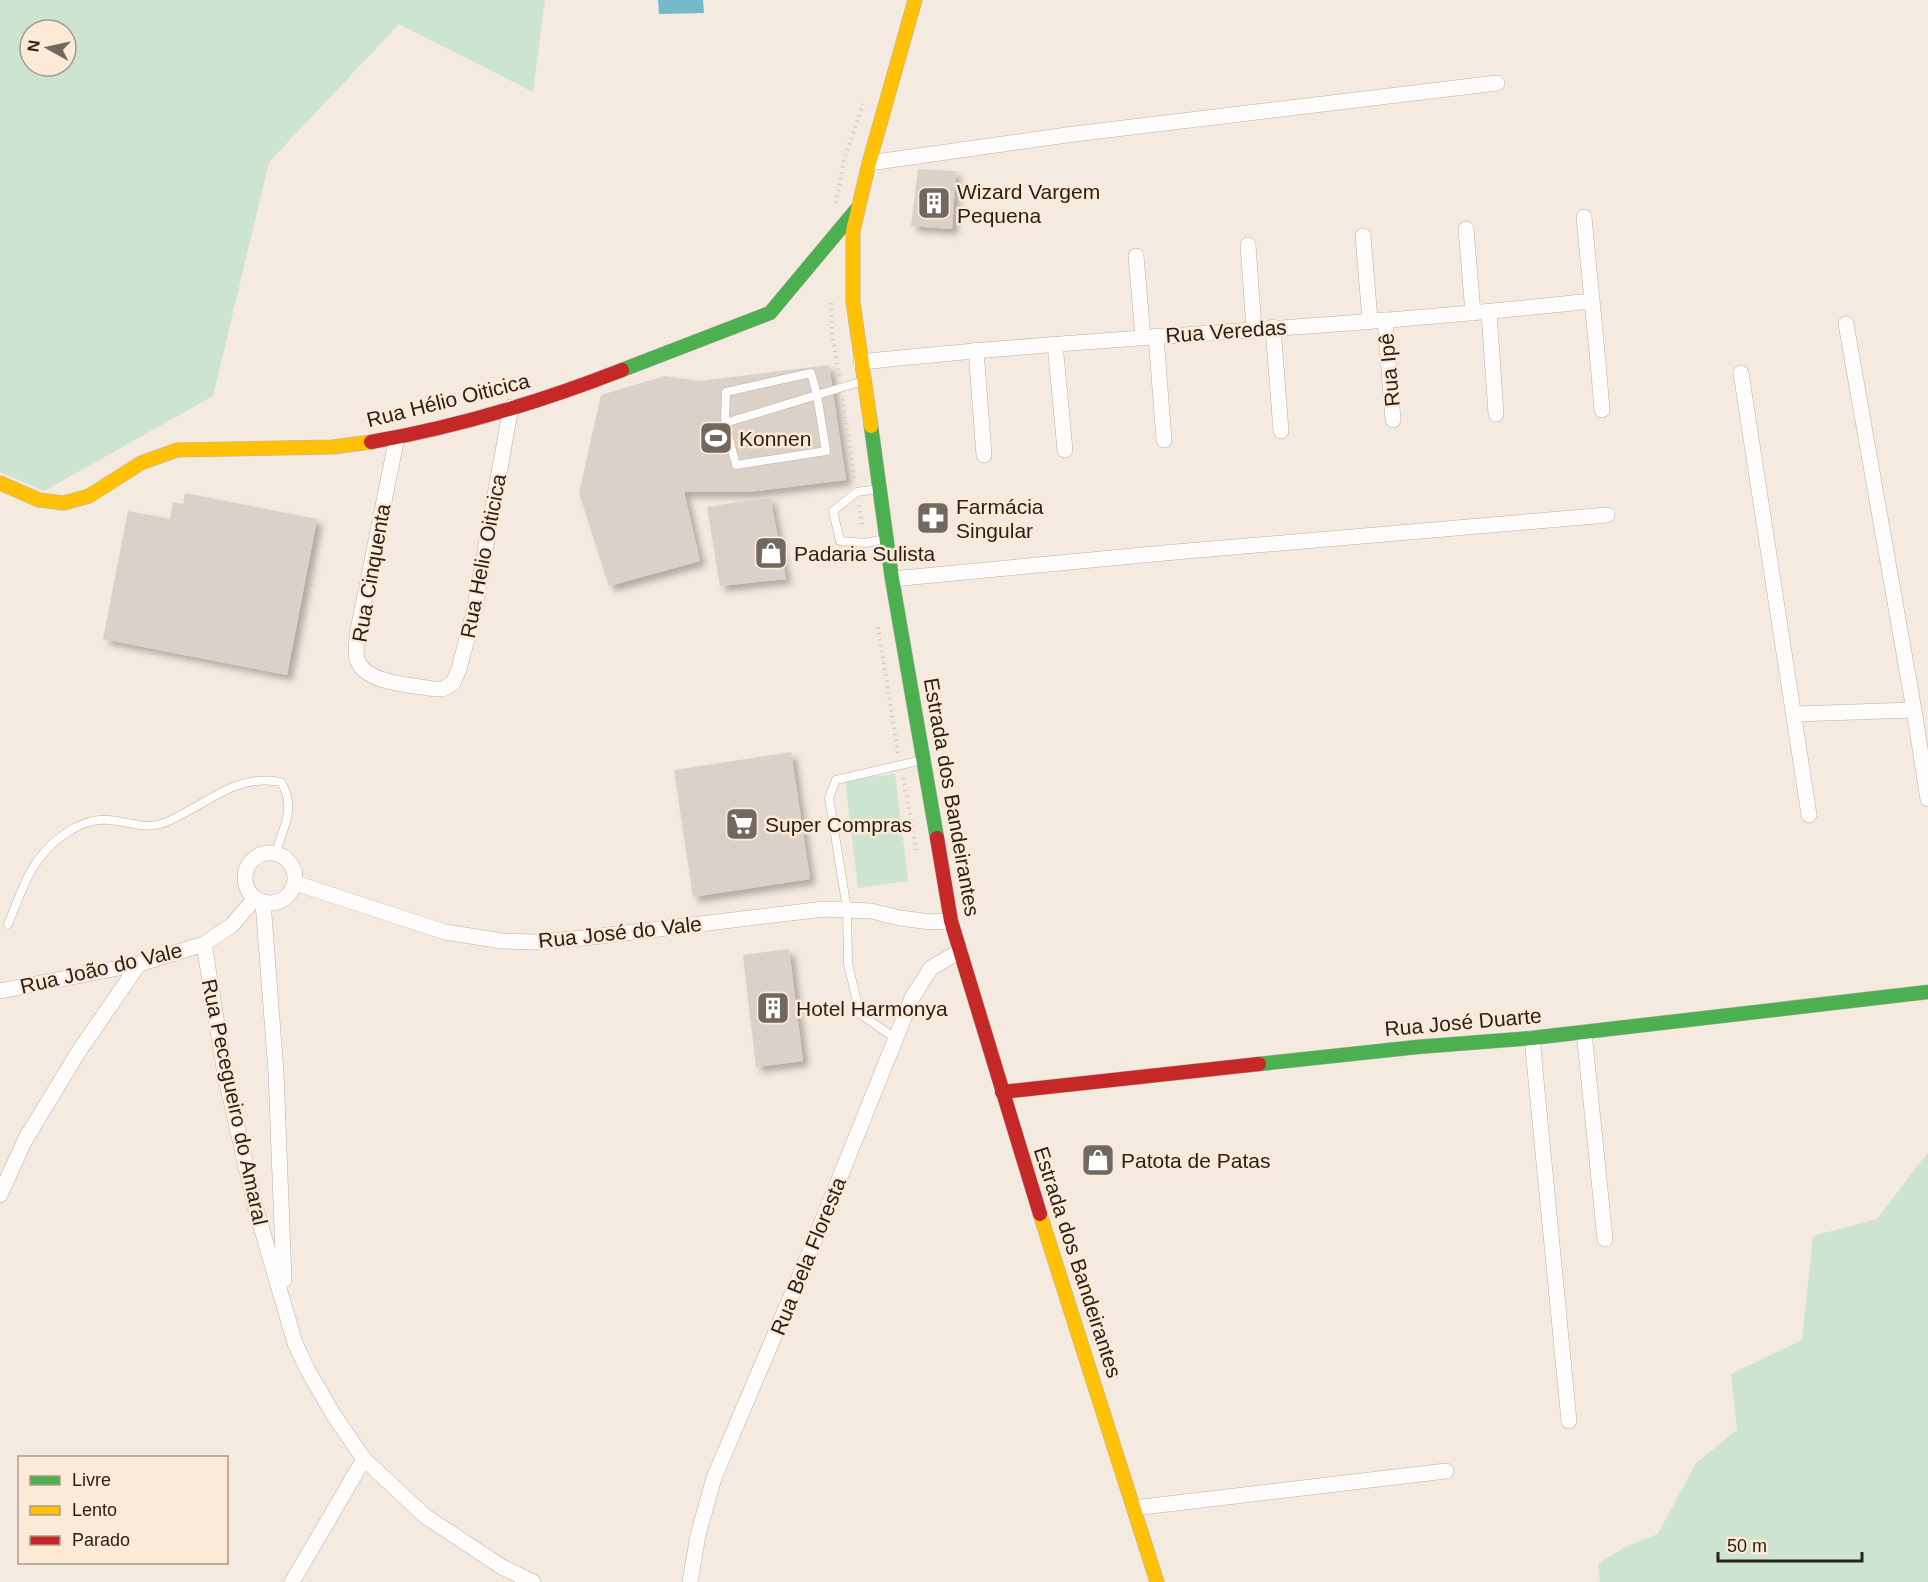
<svg xmlns="http://www.w3.org/2000/svg" width="1928" height="1582" viewBox="0 0 1928 1582" font-family="Arial,sans-serif">
<style>
.green{fill:#cce4d0;fill-rule:evenodd}
.water{fill:#74bacb}
.building{fill:#dad1c8;filter:url(#shadow)}
.lines{fill:none;stroke-linecap:round;stroke-linejoin:round}
.lane-casing{stroke:#b9b1a7;stroke-width:9}
.street-casing{stroke:#b9b1a7;stroke-width:16}
.fast-casing{stroke:#b9b1a7;stroke-width:15}
.slow-casing{stroke:#b9b1a7;stroke-width:15}
.jam-casing{stroke:#b9b1a7;stroke-width:15}
.path{stroke:#d1cecb;stroke-width:4;stroke-dasharray:1.5 4.5;stroke-linecap:butt}
.lane{stroke:#fdfcfa;stroke-width:8}
.street{stroke:#fdfcfa;stroke-width:15}
.fast{stroke:#4caf50;stroke-width:14}
.slow{stroke:#ffc107;stroke-width:14}
.jam{stroke:#c62828;stroke-width:14}
.labels{text-anchor:middle;dominant-baseline:central;stroke-width:5;stroke-linejoin:round;paint-order:stroke}
.poi-label{font-size:21px;fill:#2a221a;stroke:#fcead7;text-anchor:start}
.street-label{font-size:21px;fill:#2a221a;stroke:#fcead7}
</style>
<defs>
<filter id="shadow"><feDropShadow dx="5.5" dy="5.5" stdDeviation="3" flood-color="#0004"/></filter>
</defs>
<rect width="100%" height="100%" fill="#f4eadf"/>
<g class="green">
<path d="M0 0H545L533 92 399 24 269 162 213 396 44 491 0 472ZM30 30H66V66H30Z"/>
<polygon points="895,774 908,881 858,888 845,780"/>
<polygon points="1928,1152 1928,1582 1600,1582 1598,1564 1627,1546 1658,1534 1696,1463 1737,1430 1731,1374 1802,1340 1813,1236 1877,1219"/>
</g>
<polygon class="water" points="658,0 703,0 704,13 659,14"/>
<g class="building">
<polygon points="918,169 956,171 952,229 911,226"/>
<polygon points="829,365 846,480 749,492 684,492 700,561 609,586 579,493 601,395 665,376 699,381"/>
<polygon points="185,493 317,519 287,675 103,639 128,511 170,519 173,502 183,504"/>
<polygon points="770,497 786,579 720,586 707,507"/>
<polygon points="791,752 810,879 693,897 674,770"/>
<polygon points="789,949 803,1061 756,1067 743,955"/>
</g>
<g class="lines">
<g class="lane-casing">
<g id="lane">
<path d="M725 423 726 392 811 373 817 395 826 451 736 465 725 423C771 409 817 395 863 381"/>
<polyline points="878,489 857,492 833,511 840,541 865,543 885,539"/>
<path d="M8 924C16 906 23 883 34 866 49 842 80 817 109 820 134 822 146 832 171 820 208 803 237 773 281 782 297 808 283 828 275 854"/>
<polyline points="895,1038 860,1014 848,964 847,909 829,798 836,780 922,760"/>
</g>
</g>
<g class="street-casing">
<g id="street">
<polyline points="869,163 1074,134 1497,83"/>
<path d="M1584 217C1590 282 1597 346 1602 410"/>
<polyline points="1466,229 1473,313"/>
<polyline points="1363,236 1370,320"/>
<polyline points="1248,245 1254,329"/>
<polyline points="1136,256 1143,337"/>
<polyline points="1489,312 1496,414"/>
<polyline points="1385,320 1393,420"/>
<polyline points="1846,324 1914,710 1928,799"/>
<polyline points="1273,327 1281,431"/>
<polyline points="1156,336 1164,440"/>
<polyline points="1055,344 1065,450"/>
<polyline points="976,350 984,455"/>
<path d="M861 362C1104 336 1349 328 1591 301"/>
<polyline points="1741,373 1809,815"/>
<path d="M397 437 357 635C357 643 355 652 357 659 364 684 413 685 434 689H443L453 683 459 669 474 612 511 407"/>
<polyline points="892,579 1164,553 1607,515"/>
<polyline points="1795,714 1914,710"/>
<circle cx="270" cy="878" r="25"/>
<polyline points="295,883 445,932 502,941 535,942 584,938 824,909 871,911 900,918 930,922 951,921"/>
<polyline points="263,902 276,1072 284,1280"/>
<polyline points="204,944 225,1074 255,1206 295,1343 307,1369 333,1414 364,1459 425,1516 502,1567 533,1582"/>
<polyline points="0,991 139,964 204,944 232,925 255,898"/>
<polyline points="1584,1032 1605,1239"/>
<polyline points="1532,1038 1569,1421"/>
<polyline points="0,1195 25,1140 79,1051 139,964"/>
<polyline points="1134,1508 1446,1471"/>
<polyline points="292,1582 364,1459"/>
<polyline points="690,1582 698,1535 714,1478 809,1254 912,998 931,968 960,951"/>
</g>
</g>
<g class="fast-casing">
<g id="fast">
<polyline points="622,370 770,313 856,210"/>
<polyline points="871,426 892,579 937,838"/>
<polyline points="1259,1064 1417,1047 1532,1038 1928,992"/>
</g>
</g>
<g class="slow-casing">
<g id="slow">
<polyline points="871,426 853,302 853,231 869,163 915,0"/>
<polyline points="0,483 39,500 64,503 89,496 141,463 177,450 333,447 371,442"/>
<polyline points="1040,1214 1157,1582"/>
</g>
</g>
<g class="jam-casing">
<g id="jam">
<path d="M371 442C456 427 543 401 622 370"/>
<polyline points="937,838 951,921 1040,1214"/>
<polyline points="1002,1092 1259,1064"/>
</g>
</g>
<g class="path">
<polyline points="836,203 844,160 863,104"/>
<polyline points="831,303 832,333 839,376"/>
<polyline points="842,399 855,480"/>
<polyline points="859,505 862,525"/>
<polyline points="878,627 898,753"/>
<polyline points="903,778 917,853"/>
</g>
<use href="#lane" class="lane"/>
<use href="#street" class="street"/>
<use href="#fast" class="fast"/>
<use href="#slow" class="slow"/>
<use href="#jam" class="jam"/>
</g>
<defs>
<g id="building-square" transform="scale(1.725)"><rect x="-9" y="-9" width="18" height="18" rx="4" fill="#71685f" stroke="#fcead7"/><path d="M-4-6H4V6H1V3H-1V6H-4ZM-2.5-4.3h1.7v1.8h-1.7ZM.8-4.3h1.7v1.8H.8ZM-2.5-1h1.7V.8h-1.7ZM.8-1h1.7V.8H.8Z" fill="#fff"/></g>
<g id="stadium-square" transform="scale(1.725)"><rect x="-9" y="-9" width="18" height="18" rx="4" fill="#71685f" stroke="#fcead7"/><path d="M0-5a6.5 5 0 1 0 0 10a6.5 5 0 1 0 0-10ZM-3.5-1.8h7v3.6h-7Z" fill="#fff"/></g>
<g id="pharmacy-square" transform="scale(1.725)"><rect x="-9" y="-9" width="18" height="18" rx="4" fill="#71685f" stroke="#fcead7"/><path d="M-2-6h4v4h4v4h-4v4h-4v-4h-4v-4h4Z" fill="#fff"/></g>
<g id="shop-square" transform="scale(1.725)"><rect x="-9" y="-9" width="18" height="18" rx="4" fill="#71685f" stroke="#fcead7"/><path d="M-5-2.5h2.3a2.7 3.5 0 0 1 5.4 0H5L5.5 6h-11ZM-1.5-2.5h3a1.5 2.3 0 0 0-3 0Z" fill="#fff"/></g>
<g id="supermarket-square" transform="scale(1.725)"><rect x="-9" y="-9" width="18" height="18" rx="4" fill="#71685f" stroke="#fcead7"/><path d="M-6-5.5h2.5l.6 2H6L4.5 2H-2.5L-4.4-4H-6ZM-1.5 3.2a1.3 1.3 0 1 0 .1 0ZM3 3.2a1.3 1.3 0 1 0 .1 0Z" fill="#fff"/></g>
</defs>
<g fill-rule="evenodd">
<use href="#building-square" x="934" y="203"/>
<use href="#stadium-square" x="716" y="438"/>
<use href="#pharmacy-square" x="933" y="518"/>
<use href="#shop-square" x="771" y="553"/>
<use href="#supermarket-square" x="742" y="824"/>
<use href="#building-square" x="773" y="1008"/>
<use href="#shop-square" x="1098" y="1160"/>
</g>
<g class="labels">
<g class="poi-label">
<text x="957" y="191">Wizard Vargem<tspan x="957" dy="24">Pequena</tspan></text>
<text x="739" y="438">Konnen</text>
<text x="956" y="506">Farmácia<tspan x="956" dy="24">Singular</tspan></text>
<text x="794" y="553">Padaria Sulista</text>
<text x="765" y="824">Super Compras</text>
<text x="796" y="1008">Hotel Harmonya</text>
<text x="1121" y="1160">Patota de Patas</text>
</g>
<g class="street-label">
<text transform="translate(1226 331) rotate(-4)">Rua Veredas</text>
<text transform="translate(1389 370) rotate(-95)">Rua Ipê</text>
<text transform="translate(448 400) rotate(-14)">Rua Hélio Oiticica</text>
<text transform="translate(483 556) rotate(-79)">Rua Helio Oiticica</text>
<text transform="translate(371 573) rotate(-80)">Rua Cinquenta</text>
<text transform="translate(952 797) rotate(80)">Estrada dos Bandeirantes</text>
<text transform="translate(620 932) rotate(-6)">Rua José do Vale</text>
<text transform="translate(101 968) rotate(-13)">Rua João do Vale</text>
<text transform="translate(1463 1022) rotate(-5)">Rua José Duarte</text>
<text transform="translate(235 1102) rotate(78)">Rua Pecegueiro do Amaral</text>
<text transform="translate(808 1256) rotate(-68)">Rua Bela Floresta</text>
<text transform="translate(1078 1262) rotate(72)">Estrada dos Bandeirantes</text>
</g>
</g>
<rect x="18" y="1456" width="210" height="108" fill="#fcead7" stroke="#a89a8b" stroke-width="1.5"/>
<rect x="30" y="1476" width="30" height="9" fill="#4caf50" stroke="#a89a8b" stroke-width="1.5"/>
<text x="72" y="1486" font-size="18" fill="#2a221a">Livre</text>
<rect x="30" y="1506" width="30" height="9" fill="#ffc107" stroke="#a89a8b" stroke-width="1.5"/>
<text x="72" y="1516" font-size="18" fill="#2a221a">Lento</text>
<rect x="30" y="1536" width="30" height="9" fill="#c62828" stroke="#a89a8b" stroke-width="1.5"/>
<text x="72" y="1546" font-size="18" fill="#2a221a">Parado</text>
<g transform="translate(48 48) rotate(278)"><circle r="28" fill="#fcead7" stroke="#a89a8b" stroke-width="1.5"/>
<path d="M0-4.5L10 22L0 15L-10 22Z" fill="#71685f"/>
<text y="-9" font-size="16" font-weight="bold" text-anchor="middle" fill="#2a221a">N</text>
</g>
<path d="M1718 1552v9h144v-9" fill="none" stroke="#2a221a" stroke-width="3"/>
<text x="1727" y="1552" font-size="18" fill="#2a221a" stroke="#fcead7" stroke-width="4.5" paint-order="stroke">50 m</text>
</svg>
